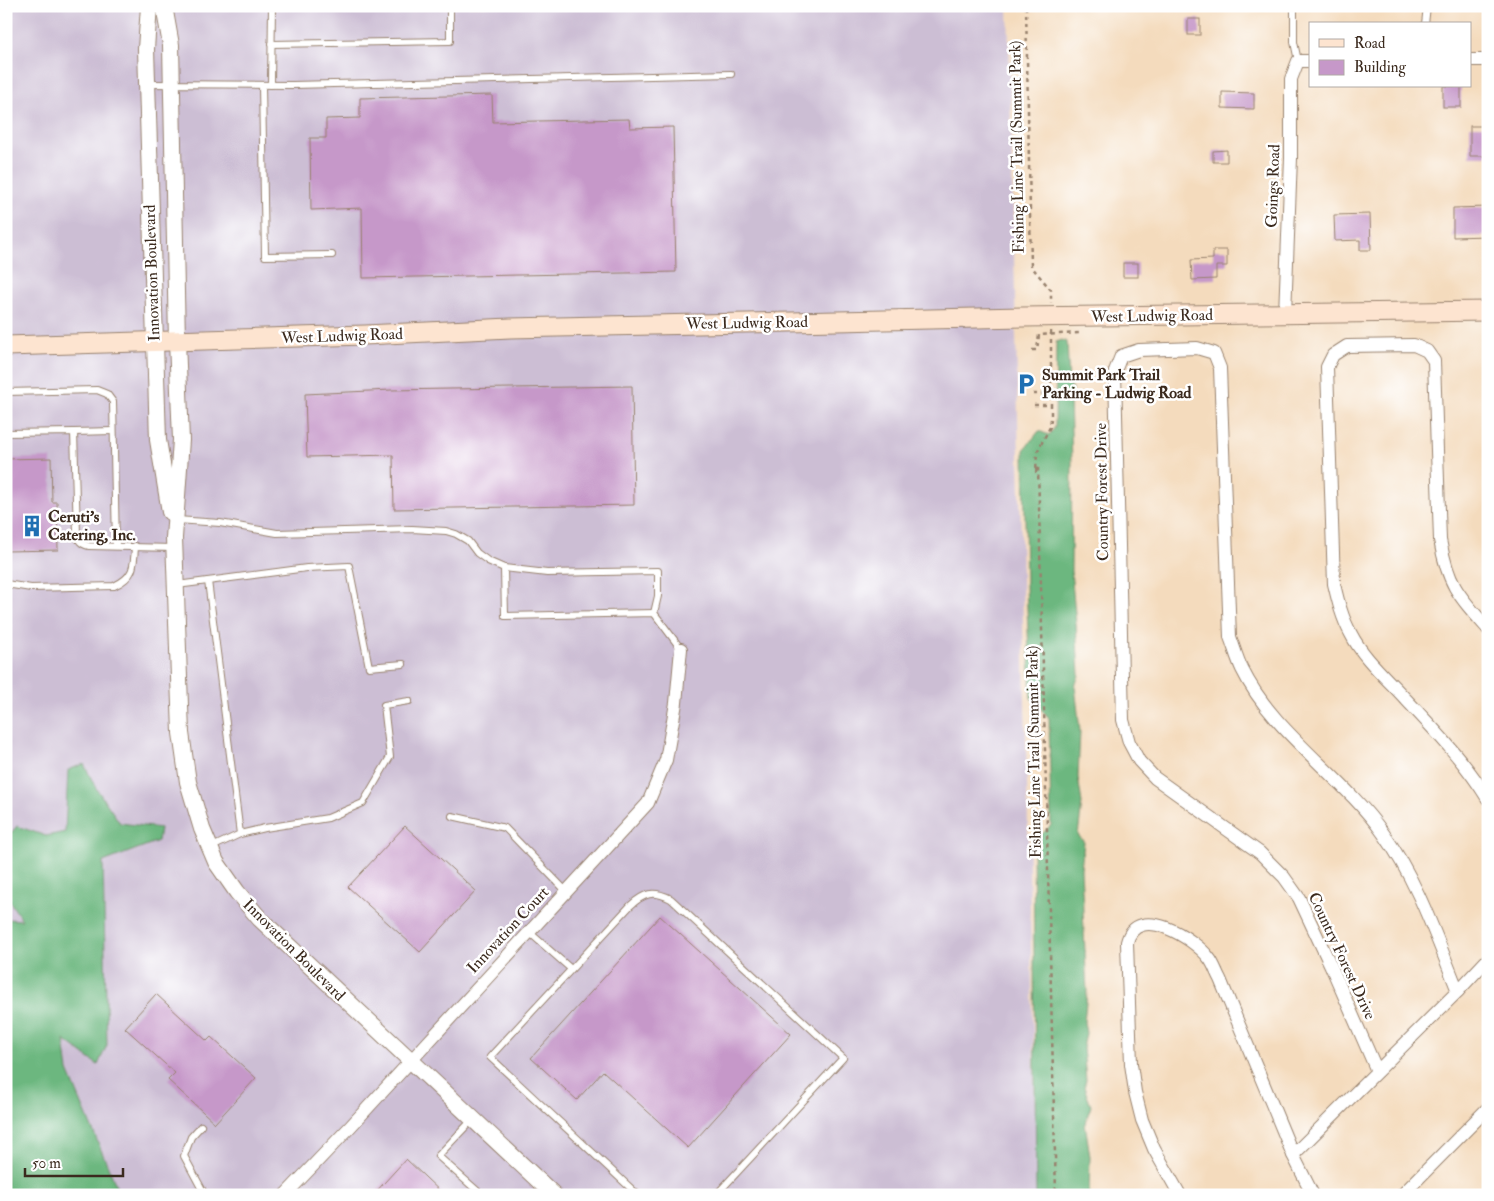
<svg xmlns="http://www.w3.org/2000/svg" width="1494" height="1201" viewBox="0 0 1494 1201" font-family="'IM FELL Double Pica',serif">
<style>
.industrial{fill:#ccbed4}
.forest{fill:#6cb77f;stroke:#54704e}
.building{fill:#c698c9}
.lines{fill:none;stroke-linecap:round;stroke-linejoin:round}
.service-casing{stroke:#98826e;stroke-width:8}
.minor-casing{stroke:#98826e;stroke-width:14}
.tertiary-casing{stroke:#98826e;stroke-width:18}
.secondary-casing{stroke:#98826e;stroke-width:21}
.path{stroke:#98826e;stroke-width:2.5;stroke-dasharray:4 4;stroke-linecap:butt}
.service{stroke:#fff;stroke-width:6}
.minor{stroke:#fff;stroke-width:12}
.tertiary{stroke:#fff;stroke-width:16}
.secondary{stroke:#fde4d0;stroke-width:19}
.labels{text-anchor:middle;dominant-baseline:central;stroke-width:5;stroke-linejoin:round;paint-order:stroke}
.street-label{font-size:16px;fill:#3b2a1e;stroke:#fff}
.poi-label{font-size:16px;font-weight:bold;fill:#3b2a1e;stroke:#fff;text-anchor:start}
</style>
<rect width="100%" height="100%" fill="#fff"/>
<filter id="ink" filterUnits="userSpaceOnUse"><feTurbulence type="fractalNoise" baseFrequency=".02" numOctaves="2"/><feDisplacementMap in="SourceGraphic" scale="10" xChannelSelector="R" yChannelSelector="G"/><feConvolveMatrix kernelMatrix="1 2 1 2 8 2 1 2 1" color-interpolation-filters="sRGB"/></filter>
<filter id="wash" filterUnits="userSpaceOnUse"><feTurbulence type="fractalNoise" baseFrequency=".0096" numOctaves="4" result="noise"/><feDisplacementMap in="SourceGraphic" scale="20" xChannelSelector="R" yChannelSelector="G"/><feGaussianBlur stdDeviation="1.12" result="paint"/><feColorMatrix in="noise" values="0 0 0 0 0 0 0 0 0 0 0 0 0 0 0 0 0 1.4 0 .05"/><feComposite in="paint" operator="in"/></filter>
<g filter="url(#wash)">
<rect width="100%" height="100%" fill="#f4dbbd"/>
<polygon class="industrial" points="6,6 1008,6 1037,1195 6,1195"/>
<g class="forest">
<polygon points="1062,340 1067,342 1069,384 1072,390 1070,398 1072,463 1071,571 1076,624 1079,675 1075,686 1080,731 1078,777 1082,803 1078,835 1084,842 1081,869 1087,993 1084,1022 1086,1033 1083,1048 1086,1080 1084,1087 1091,1106 1085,1123 1090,1157 1089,1195 1036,1195 1033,843 1051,825 1049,718 1031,698 1026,586 1024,450 1039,431 1049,435 1055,427 1056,342"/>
<polygon points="84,764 96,788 120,823 160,828 158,841 103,862 107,1045 98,1065 64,1040 68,1071 120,1195 45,1195 43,1192 6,1195 6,919 22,920 6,896 6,839 17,826 46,836 65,832 68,770"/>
</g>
<g id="blocks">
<g class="building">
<rect x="1188" y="19" width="12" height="16"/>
<rect x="1443" y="86" width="18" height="21"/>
<polygon points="1222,92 1254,93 1254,109 1222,108"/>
<polygon points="492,95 493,122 629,119 630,128 673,127 676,272 363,278 362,208 311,210 310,138 326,138 326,119 360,118 360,98"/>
<rect x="1470" y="126" width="18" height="30"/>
<polygon points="1227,150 1227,162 1213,162 1213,151"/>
<polygon points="1488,207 1488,236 1453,237 1453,208"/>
<polygon points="1370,214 1371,250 1360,250 1360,240 1335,241 1334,215"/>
<polygon points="1213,250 1227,250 1227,266 1216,266 1216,279 1192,280 1191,260 1213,259"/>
<rect x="1123" y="263" width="15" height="14"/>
<polygon points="632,386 634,505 394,509 393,455 307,457 305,394 391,390"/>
<polygon points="51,458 52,502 57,502 58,550 6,551 6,459"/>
<polygon points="405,826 476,891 420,952 348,887"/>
<polygon points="660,916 791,1034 688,1148 603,1071 577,1100 531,1058"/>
<polygon points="156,994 207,1041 211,1037 256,1078 215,1123 168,1080 175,1073 125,1028"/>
<polygon points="406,1159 444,1195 373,1195"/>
</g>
</g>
</g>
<g filter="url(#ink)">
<use href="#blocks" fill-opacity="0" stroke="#98826e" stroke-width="1"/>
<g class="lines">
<g class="service-casing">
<g id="service">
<polyline points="1294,6 1294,42 1298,61"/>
<polyline points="1425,24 1427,6"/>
<polyline points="271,44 450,41 450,6"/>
<polyline points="148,84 293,85 731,74"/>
<polyline points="262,85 265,256 332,255"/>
<polyline points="271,85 272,6"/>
<polyline points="6,392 97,390 107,394 113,402 116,546"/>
<polyline points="74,432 113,431"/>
<path d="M6 433 74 432 77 533C78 541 81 544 89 546L173 548"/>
<polyline points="177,520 220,523 277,533 412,529 446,531 456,534 468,541 477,553 488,561 504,568 547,573 658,571 658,596 654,613"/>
<polyline points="504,568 505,616 654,613 681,649"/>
<polyline points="208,581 240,834 210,848"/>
<path d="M6 584 31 588 114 586C134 577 134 567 135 546"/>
<polyline points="177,585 307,568 349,566 369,667 403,664"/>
<polyline points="452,816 505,828 566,891"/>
<polyline points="240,834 265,828 328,818 363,803 390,757 384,705 409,701"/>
<polyline points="529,932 571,969"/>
<polyline points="472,1120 438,1156 482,1195"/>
<polyline points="201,1126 191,1137 184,1156 205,1195"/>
<path d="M638 1195 490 1057 630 906C644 893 653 890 671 899L843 1058 716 1195"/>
</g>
</g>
<g class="minor-casing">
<g id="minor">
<polyline points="1470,60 1488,60"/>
<polyline points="1285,314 1291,158 1291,79 1298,61 1310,61"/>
<path d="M1488 629C1458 595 1448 585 1440 540L1434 361 1427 351 1414 345 1347 346 1333 355 1327 367 1334 584C1338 601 1342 618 1351 634 1362 656 1384 676 1400 693 1431 726 1464 760 1488 799"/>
<path d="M1377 1071 1331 966 1299 898 1284 877 1260 853 1155 778 1139 761 1129 742 1123 720 1115 371 1121 356 1139 350 1197 348 1214 353 1220 368 1230 637C1234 647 1237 659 1242 669 1273 733 1342 775 1383 833 1417 880 1436 937 1458 991"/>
<polyline points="1293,1155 1458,991 1488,959"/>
<polyline points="285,1195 350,1127 648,803 666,760 676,703 681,649"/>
<path d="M1180 1195 1154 1149 1142 1120 1135 1092 1131 1064 1127 942C1137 902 1195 939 1209 958 1214 964 1216 972 1220 979L1293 1155 1313 1195"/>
<polyline points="1402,1195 1488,1108"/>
</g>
</g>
<g class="tertiary-casing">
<g id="tertiary">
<polyline points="149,6 146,49 158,440 170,512"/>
<polyline points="164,6 171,45 177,341 181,440 174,538 181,733 188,782 202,829 216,862 237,892 260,919 554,1195"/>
</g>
</g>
<g class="secondary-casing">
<polyline id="secondary" points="6,346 365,335 510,328 1023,317 1488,311"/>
</g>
<g class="path">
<polyline points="1026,6 1031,266 1051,290 1051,303"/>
<polyline points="1051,331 1051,419 1050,427 1037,452 1036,472 1038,466 1056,1195"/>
<polyline points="1032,350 1037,350 1039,335 1080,333"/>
<polyline points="1033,394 1044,394"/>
<polyline points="1034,405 1051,405"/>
</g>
<use href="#service" class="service"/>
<use href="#minor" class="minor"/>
<use href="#tertiary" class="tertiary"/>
<use href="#secondary" class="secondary"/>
</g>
</g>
<defs>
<g id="parking-bare" transform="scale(1.725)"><path d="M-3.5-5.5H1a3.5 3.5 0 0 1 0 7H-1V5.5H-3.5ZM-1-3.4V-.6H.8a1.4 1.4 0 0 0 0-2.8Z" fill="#1f6fb2" stroke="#fff" stroke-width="2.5" paint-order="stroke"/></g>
<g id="building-bare" transform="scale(1.725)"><path d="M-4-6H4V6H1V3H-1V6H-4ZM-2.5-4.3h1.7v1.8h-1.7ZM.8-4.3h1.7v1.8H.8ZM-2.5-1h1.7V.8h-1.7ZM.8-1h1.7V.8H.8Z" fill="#1f6fb2" stroke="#fff" stroke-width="2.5" paint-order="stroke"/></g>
</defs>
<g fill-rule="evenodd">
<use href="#parking-bare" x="1026" y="384"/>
<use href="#building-bare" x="32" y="526"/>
</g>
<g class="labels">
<g class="street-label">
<text transform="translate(1017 147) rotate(-91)">Fishing Line Trail (Summit Park)</text>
<text transform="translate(1273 186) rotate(-88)">Goings Road</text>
<text transform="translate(152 273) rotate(-92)">Innovation Boulevard</text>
<text transform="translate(1152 316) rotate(-1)">West Ludwig Road</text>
<text transform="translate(747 323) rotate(-1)">West Ludwig Road</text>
<text transform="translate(342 336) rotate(-2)">West Ludwig Road</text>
<text transform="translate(1102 492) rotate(-91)">Country Forest Drive</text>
<text transform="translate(1034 752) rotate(-91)">Fishing Line Trail (Summit Park)</text>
<text transform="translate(508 930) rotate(-47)">Innovation Court</text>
<text transform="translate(294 950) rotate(45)">Innovation Boulevard</text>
<text transform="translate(1342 956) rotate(65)">Country Forest Drive</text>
</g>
<g class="poi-label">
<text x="1042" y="375">Summit Park Trail<tspan x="1042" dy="18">Parking - Ludwig Road</tspan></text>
<text x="48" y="517">Ceruti's<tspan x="48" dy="18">Catering, Inc.</tspan></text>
</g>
</g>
<rect width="1494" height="1201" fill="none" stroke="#fff" stroke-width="25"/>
<rect x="1309" y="22" width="162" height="65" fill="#ffffff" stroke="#b1aaa5"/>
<rect x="1319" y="39" width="25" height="8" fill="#fde4d0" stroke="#b1aaa5"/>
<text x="1354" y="48" font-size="15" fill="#3b2a1e">Road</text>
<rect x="1319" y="60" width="25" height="15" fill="#c698c9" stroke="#b1aaa5"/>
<text x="1354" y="72" font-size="15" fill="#3b2a1e">Building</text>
<path d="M25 1168v8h98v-8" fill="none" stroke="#3b2a1e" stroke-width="2.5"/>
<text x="32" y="1168" font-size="15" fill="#3b2a1e" stroke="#ffffff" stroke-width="4" paint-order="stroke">50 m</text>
</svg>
